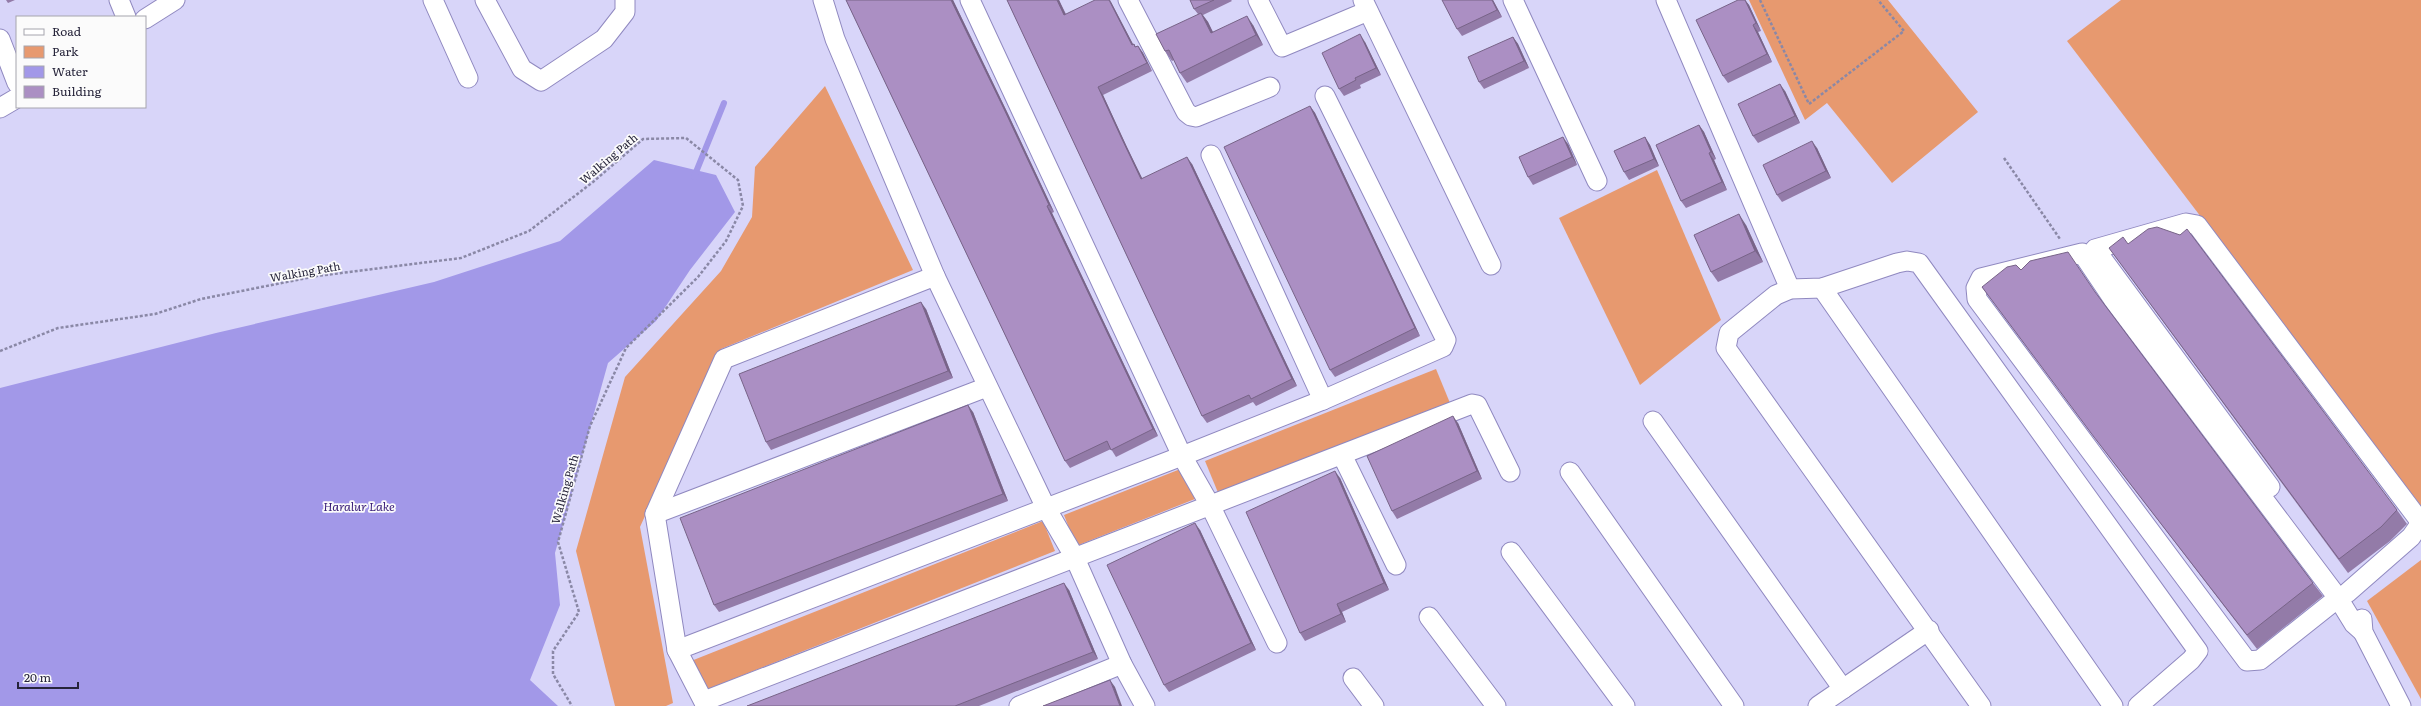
<svg xmlns="http://www.w3.org/2000/svg" width="2421" height="706" viewBox="0 0 2421 706" font-family="Literata,serif">
<style>
.green{fill:#e7996f}
.water{fill:#a298e8}
.lines{fill:none;stroke-linecap:round;stroke-linejoin:round}
.stream{stroke:#a298e8;stroke-width:6}
.street-casing{stroke:#9089c0;stroke-width:21}
.path{stroke:#8a88a6;stroke-width:2.5;stroke-dasharray:3 2;stroke-linecap:butt}
.street{stroke:#fff;stroke-width:19}
.wall{fill:#937ba8}
.shaded-wall{fill:#786488}
.building{fill:#ab8fc3;stroke:#786488}
.labels{text-anchor:middle;dominant-baseline:central;stroke-width:3.5;stroke-linejoin:round;paint-order:stroke}
.street-label{font-size:11px;fill:#26243a;stroke:#fbfbfb}
.water-label{font-size:12px;font-style:italic;fill:#361a76;stroke:#fbfbfb}
</style>
<rect width="100%" height="100%" fill="#d8d5f9"/>
<g class="green">
<polygon points="1749,0 1888,0 1978,112 1892,183 1827,103 1805,120"/>
<polygon points="2121,0 2421,0 2421,506 2067,41"/>
<polygon points="825,86 913,270 721,349 640,527 673,703 666,706 615,706 576,551 625,377 721,271 752,217 755,167"/>
<polygon points="1657,170 1721,320 1640,385 1559,218"/>
<polygon points="1436,369 1450,403 1219,495 1205,461"/>
<polygon points="1183,468 1195,499 1076,546 1064,515"/>
<polygon points="1043,521 1055,551 703,691 691,661"/>
<polygon points="2421,560 2421,699 2367,601"/>
</g>
<polygon class="water" points="654,160 716,175 735,212 690,270 656,321 608,363 555,553 560,605 530,680 558,706 0,706 0,388 216,333 434,282 560,241"/>
<g class="lines">
<polyline class="stream" points="694,177 724,103"/>
<g class="street-casing">
<g id="street">
<polyline points="119,0 126,17"/>
<polyline points="433,0 468,78"/>
<polyline points="485,0 522,69 541,81 604,39 625,12 625,0"/>
<polyline points="823,0 835,39 935,276"/>
<polyline points="970,0 1182,456 1210,505 1277,643"/>
<polyline points="1128,0 1186,112 1191,116 1196,117 1270,87"/>
<polyline points="1258,0 1282,47 1368,11"/>
<polyline points="1363,0 1491,265"/>
<polyline points="1513,0 1597,181"/>
<polyline points="1666,0 1790,289"/>
<polyline points="145,19 175,0"/>
<polyline points="0,39 17,83"/>
<polyline points="0,108 17,98"/>
<polyline points="1211,155 1323,400"/>
<polyline points="1822,288 2113,706"/>
<polyline points="1653,421 1843,689"/>
<polyline points="1342,455 1396,565"/>
<polyline points="1570,472 1734,706"/>
<polyline points="2270,487 2095,249 2186,223 2197,225 2419,520 2418,527 2411,537 2347,593"/>
<polyline points="655,514 987,387"/>
<polyline points="1511,552 1625,706"/>
<polyline points="2338,598 2260,660 2247,661 1977,299 1976,288 1981,278 2082,253 2113,299 2338,598 2354,624 2363,632"/>
<polyline points="1429,617 1496,706"/>
<polyline points="2362,619 2363,632 2401,706"/>
<polyline points="677,650 1182,456 1323,400 1443,347 1446,340 1325,96"/>
<polyline points="1353,678 1374,706"/>
<polyline points="704,701 1472,404 1477,405 1510,472"/>
<polyline points="706,706 677,650 655,514 724,359 935,276 1046,508 1074,556 1122,664 1145,706"/>
<polyline points="1019,706 1122,664"/>
<polyline points="1818,706 1929,630"/>
<polyline points="1981,706 1726,348 1729,333 1776,295 1790,289 1822,288 1897,263 1907,261 1919,263 2198,651 2191,660 2138,706"/>
</g>
</g>
<g class="path">
<polyline points="1760,0 1809,104 1904,31 1878,0"/>
<polyline points="2004,158 2060,239"/>
<polyline points="0,351 58,328 155,314 201,299 317,276 461,258 529,231 593,182 643,139 686,138 738,180 743,206 726,241 698,277 626,348 590,426 558,542 579,612 553,651 553,674 572,706"/>
</g>
<use href="#street" class="street"/>
</g>
<g class="wall">
<polygon points="6,0 15,0 8,3"/>
<polygon points="846,0 953,0 1009,116 1054,212 1052,213 1158,436 1116,457 1111,449 1070,468 1065,461"/>
<polygon points="1007,0 1059,0 1066,14 1111,2 1133,44 1134,44 1136,47 1138,46 1143,53 1152,71 1103,95 1126,145 1142,179 1192,164 1297,386 1256,406 1253,402 1207,423 1202,416"/>
<polygon points="1190,0 1231,0 1232,1 1203,15 1208,22 1213,32 1253,25 1263,45 1187,83 1180,73 1174,60 1172,61 1165,51 1198,14 1194,9"/>
<polygon points="1493,0 1502,17 1462,36 1457,29"/>
<polygon points="1738,0 1745,0 1749,5 1761,31 1758,32 1772,62 1728,83 1723,76"/>
<polygon points="1513,37 1518,44 1529,68 1484,89 1479,82"/>
<polygon points="1365,42 1381,75 1360,85 1361,88 1344,96 1339,89"/>
<polygon points="1785,91 1800,123 1758,143 1753,136"/>
<polygon points="1310,106 1315,113 1420,336 1335,377 1330,370"/>
<polygon points="1699,125 1704,132 1716,159 1714,160 1727,190 1686,208 1681,201"/>
<polygon points="1645,137 1650,145 1659,166 1629,180 1624,172"/>
<polygon points="1568,144 1577,165 1533,185 1528,177"/>
<polygon points="1817,148 1831,178 1782,202 1777,195"/>
<polygon points="1746,225 1763,262 1718,282 1711,272"/>
<polygon points="2109,248 2397,510 2407,524 2390,541 2348,573"/>
<polygon points="2021,270 2098,297 2313,583 2323,596 2257,649 2104,450 1982,287"/>
<polygon points="926,309 953,378 771,450 766,442"/>
<polygon points="973,412 1008,501 719,612 714,605"/>
<polygon points="1458,423 1482,479 1397,519 1392,511"/>
<polygon points="1340,478 1389,590 1342,612 1346,622 1305,641 1300,633"/>
<polygon points="1200,530 1256,650 1169,692 1164,685"/>
<polygon points="1069,590 1098,659 979,706 747,706"/>
</g>
<g class="shaded-wall">
<polygon points="951,0 953,0 1009,116 1054,212 1049,205"/>
<polygon points="1057,0 1059,0 1069,22 1064,15"/>
<polygon points="1109,0 1110,0 1111,2 1137,52 1132,45"/>
<polygon points="1492,0 1493,0 1502,17 1497,10"/>
<polygon points="1745,0 1749,5 1761,31 1756,23"/>
<polygon points="1201,13 1208,22 1218,43 1211,33"/>
<polygon points="1247,16 1253,25 1263,45 1256,35"/>
<polygon points="1753,25 1758,32 1772,62 1767,54"/>
<polygon points="1360,34 1365,42 1381,75 1376,68"/>
<polygon points="1513,37 1518,44 1529,68 1524,61"/>
<polygon points="1138,46 1143,53 1152,71 1147,63"/>
<polygon points="1780,84 1785,91 1800,123 1795,116"/>
<polygon points="1098,87 1103,95 1126,145 1146,186 1141,179 1121,137"/>
<polygon points="1310,106 1315,113 1420,336 1415,328"/>
<polygon points="1699,125 1704,132 1716,159 1711,152"/>
<polygon points="1563,137 1568,144 1577,165 1572,157"/>
<polygon points="1645,137 1650,145 1659,166 1654,159"/>
<polygon points="1812,141 1817,148 1831,178 1826,171"/>
<polygon points="1709,153 1714,160 1727,190 1722,182"/>
<polygon points="1187,157 1192,164 1297,386 1292,379"/>
<polygon points="1047,206 1052,213 1158,436 1153,429"/>
<polygon points="1739,214 1746,225 1763,262 1755,251"/>
<polygon points="921,302 926,309 953,378 948,371"/>
<polygon points="968,405 973,412 1008,501 1003,494"/>
<polygon points="1453,416 1458,423 1482,479 1477,471"/>
<polygon points="1335,471 1340,478 1389,590 1384,583"/>
<polygon points="1195,523 1200,530 1256,650 1251,643"/>
<polygon points="1064,583 1069,590 1098,659 1093,652"/>
<polygon points="1337,604 1342,612 1346,622 1341,614"/>
<polygon points="1110,680 1115,687 1122,706 1120,706"/>
</g>
<g class="building">
<polygon points="846,0 951,0 1004,109 1049,205 1047,206 1153,429 1111,450 1107,441 1065,461"/>
<polygon points="1007,0 1057,0 1064,15 1095,0 1109,0 1132,45 1134,44 1135,47 1138,46 1147,63 1098,87 1121,137 1141,179 1187,157 1292,379 1251,399 1249,395 1202,416"/>
<polygon points="1190,0 1214,0 1194,9"/>
<polygon points="1442,0 1492,0 1497,10 1457,29"/>
<polygon points="1738,0 1745,0 1756,23 1753,25 1767,54 1723,76 1696,20"/>
<polygon points="1201,13 1211,33 1247,16 1256,35 1180,73 1169,50 1165,51 1156,34"/>
<polygon points="1360,34 1376,68 1355,78 1356,80 1339,89 1322,53"/>
<polygon points="1513,37 1524,61 1479,82 1468,57"/>
<polygon points="1780,84 1795,116 1753,136 1738,104"/>
<polygon points="1310,106 1415,328 1330,370 1224,147"/>
<polygon points="1699,125 1711,152 1709,153 1722,182 1681,201 1656,145"/>
<polygon points="1563,137 1572,157 1528,177 1519,157"/>
<polygon points="1645,137 1654,159 1624,172 1614,151"/>
<polygon points="1812,141 1826,171 1777,195 1763,165"/>
<polygon points="1739,214 1755,251 1711,272 1694,235"/>
<polygon points="2157,227 2180,235 2187,229 2397,510 2381,527 2339,559 2109,248 2123,237 2128,244 2148,229"/>
<polygon points="2068,252 2095,292 2313,583 2247,635 2094,437 1982,287 2007,267 2016,265 2021,270 2030,261"/>
<polygon points="921,302 948,371 766,442 739,374"/>
<polygon points="968,405 1003,494 714,605 680,518"/>
<polygon points="1453,416 1477,471 1392,511 1367,456"/>
<polygon points="1335,471 1384,583 1337,604 1341,614 1300,633 1246,512"/>
<polygon points="1195,523 1251,643 1164,685 1107,565"/>
<polygon points="1064,583 1093,652 955,706 747,706"/>
<polygon points="1110,680 1120,706 1043,706"/>
</g>
<g class="labels">
<g class="street-label">
<text transform="translate(608 158) rotate(-40)">Walking Path</text>
<text transform="translate(305 271) rotate(-10)">Walking Path</text>
<text transform="translate(564 489) rotate(-74)">Walking Path</text>
</g>
<g class="water-label">
<text x="359" y="506">Haralur Lake</text>
</g>
</g>
<rect x="16" y="16" width="130" height="92" fill="#fbfbfb" stroke="#a6a5ae"/>
<rect x="24" y="29" width="20" height="6" fill="#ffffff" stroke="#a6a5ae"/>
<text x="52" y="36" font-size="12" fill="#26243a">Road</text>
<rect x="24" y="46" width="20" height="12" fill="#e7996f" stroke="#a6a5ae"/>
<text x="52" y="56" font-size="12" fill="#26243a">Park</text>
<rect x="24" y="66" width="20" height="12" fill="#a298e8" stroke="#a6a5ae"/>
<text x="52" y="76" font-size="12" fill="#26243a">Water</text>
<rect x="24" y="86" width="20" height="12" fill="#ab8fc3" stroke="#a6a5ae"/>
<text x="52" y="96" font-size="12" fill="#26243a">Building</text>
<path d="M18 682v6h60v-6" fill="none" stroke="#26243a" stroke-width="2"/>
<text x="24" y="682" font-size="12" fill="#26243a" stroke="#fbfbfb" stroke-width="3" paint-order="stroke">20 m</text>
</svg>
